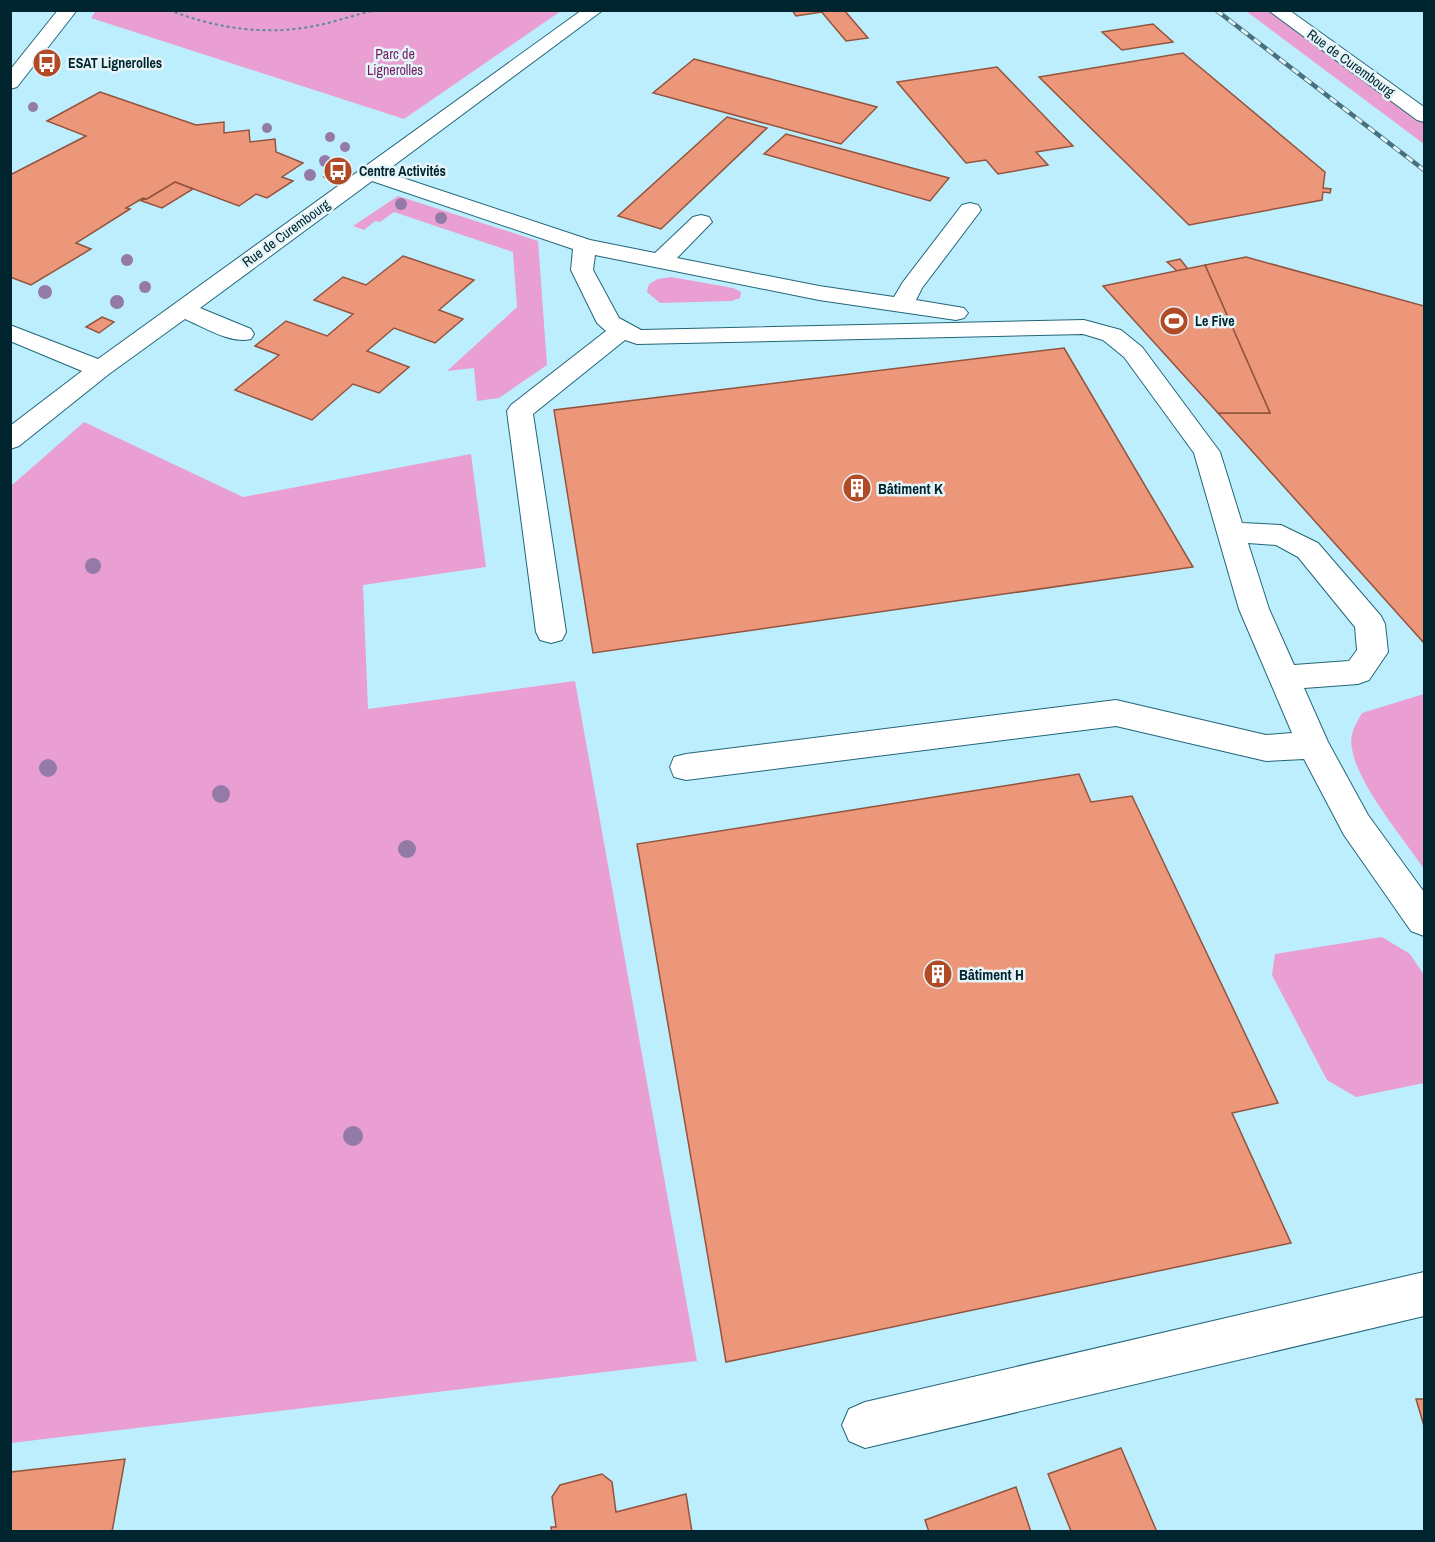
<svg xmlns="http://www.w3.org/2000/svg" width="1435" height="1542" viewBox="0 0 1435 1542" font-family="'Archivo Narrow',sans-serif">
<style>
.green{fill:#ea9fd2}
.building{fill:#ed977a;stroke:#93543e;stroke-width:1.5}
.lines{fill:none;stroke-linecap:round;stroke-linejoin:round}
.minor-casing{stroke:#226679;stroke-width:2}
.path{stroke:#5d8895;stroke-width:2;stroke-dasharray:3 3;stroke-linecap:butt}
.minor{fill:#fff;fill-rule:evenodd}
.rail-casing{stroke:#47717d;stroke-width:4.5}
.rail{stroke:#e5f5fa;stroke-width:3;stroke-dasharray:8;stroke-linecap:butt}
.tree{fill:#947aa7}
.labels{text-anchor:middle;dominant-baseline:central;stroke-width:5;stroke-linejoin:round;paint-order:stroke}
.far-park-label{font-size:14px;fill:#731c5f;stroke:#e5f5fa}
.far-poi-label{font-size:14px;font-weight:bold;fill:#00252f;stroke:#e5f5fa;text-anchor:start}
.far-street-label{font-size:14px;fill:#00252f;stroke:#e5f5fa}
.poi-label{font-size:15px;font-weight:bold;fill:#00252f;stroke:#e5f5fa;text-anchor:start}
</style>
<rect width="100%" height="100%" fill="#bdeefe"/>
<g class="green">
<polygon points="96,11 96,10 561,11 404,119 91,18"/>
<polygon points="1246,11 1268,11 1424,123 1424,144"/>
<polygon points="398,196 538,241 547,365 499,398 477,401 474,368 447,371 517,307 513,252 394,212 380,222 375,221 364,230 353,226"/>
<polygon points="671,277 733,288 741,292 740,298 731,301 660,303 647,292 649,284 658,279"/>
<polygon points="84,422 243,497 471,454 486,567 363,585 368,709 575,681 697,1361 11,1443 11,486"/>
<path d="M1424 694V869C1402 836 1359 787 1352 749 1349 735 1355 725 1362 713Z"/>
<polygon points="1382,937 1410,954 1424,975 1424,1083 1356,1097 1327,1080 1272,975 1275,954"/>
</g>
<g class="building">
<polygon points="792,10 820,10 822,12 796,16"/>
<polygon points="820,10 844,10 868,38 846,41"/>
<polygon points="1153,24 1173,42 1122,50 1102,32"/>
<polygon points="1183,53 1325,172 1323,188 1331,189 1330,193 1323,192 1322,200 1189,225 1039,77"/>
<polygon points="694,59 877,107 841,144 653,93"/>
<polygon points="997,67 1073,146 1036,152 1048,165 998,174 986,160 966,163 897,82"/>
<polygon points="100,92 196,125 224,122 224,133 249,130 250,142 275,139 276,152 303,163 282,177 293,181 267,198 256,194 239,206 175,182 147,199 143,198 126,208 130,209 76,243 91,249 31,285 10,277 10,175 86,136 47,121"/>
<polygon points="727,117 767,128 661,229 618,216"/>
<polygon points="786,134 949,178 930,201 764,154"/>
<polygon points="338,168 345,170 330,180 324,177"/>
<polygon points="175,182 193,189 162,208 139,200 147,199"/>
<polygon points="403,256 474,280 439,310 463,319 435,343 394,328 367,351 409,367 379,393 353,384 312,420 235,390 279,355 255,346 286,321 327,336 353,314 314,300 343,277 366,285"/>
<polygon points="1246,257 1424,306 1424,643 1218,413 1270,413 1205,265"/>
<polygon points="1180,259 1188,269 1177,271 1167,262"/>
<polygon points="1205,265 1270,413 1218,413 1103,286"/>
<polygon points="102,317 114,322 99,333 86,327"/>
<polygon points="1064,348 1193,567 593,653 554,410"/>
<polygon points="1079,774 1091,802 1132,796 1278,1103 1232,1113 1291,1243 726,1362 637,844"/>
<polygon points="1416,1399 1424,1399 1424,1426"/>
<polygon points="1121,1448 1157,1532 1069,1532 1071,1531 1048,1474"/>
<polygon points="125,1459 112,1532 10,1532 11,1472"/>
<polygon points="602,1474 612,1482 616,1512 686,1494 692,1532 552,1532 551,1527 556,1527 552,1497 560,1485"/>
<polygon points="1016,1487 1031,1532 929,1532 925,1520"/>
</g>
<g class="lines">
<g class="minor-casing">
<g id="minor">
<polygon points="58,10 77,10 17,87 10,89 10,70"/>
<path d="M582 10H603L385 172 590 240 655 253 693 217 701 215 709 217 712 222 677 258 819 286 894 297 903 282 962 205 970 203 978 205 981 210 922 288 916 300 964 308 968 313 964 318 956 320 819 300 595 255 593 270 619 318 641 330 1084 320 1121 330 1142 347 1220 452 1242 523 1281 525 1318 543 1381 616 1385 624 1388 652 1369 680 1358 684 1304 688 1328 742 1368 815 1424 892V936L1411 931 1344 835 1304 759 1266 761 1116 726 686 780 674 777 670 767 674 757 686 754 1116 700 1266 735 1292 733 1239 609 1194 453 1124 357 1103 340 1083 334 637 344 625 340 533 414 566 632 562 640 551 643 540 640 536 632 507 411 511 405 606 331 597 323 571 270 573 249 372 181 200 308 251 329 254 334 251 339C230 344 204 327 185 319L109 374 19 446 10 449V426L82 371 10 341V325L98 359ZM1248 543 1276 545 1298 557 1355 627 1357 650 1349 661 1294 665 1269 609Z"/>
<polygon points="1268,10 1289,10 1424,107 1424,122 1417,120"/>
<polygon points="1424,1272 1424,1316 865,1448 849,1441 842,1425 849,1409 865,1402"/>
</g>
</g>
<path class="path" d="M169 10C215 28 265 36 314 26 336 22 356 14 377 10"/>
<use href="#minor" class="minor"/>
<g class="rail-casing">
<polyline id="rail" points="1216,10 1424,170"/>
</g>
<use href="#rail" class="rail"/>
</g>
<g class="tree">
<circle cx="33" cy="107" r="5"/>
<circle cx="267" cy="128" r="5"/>
<circle cx="330" cy="137" r="5"/>
<circle cx="345" cy="147" r="5"/>
<circle cx="325" cy="161" r="6"/>
<circle cx="310" cy="175" r="6"/>
<circle cx="401" cy="204" r="6"/>
<circle cx="441" cy="218" r="6"/>
<circle cx="127" cy="260" r="6"/>
<circle cx="145" cy="287" r="6"/>
<circle cx="45" cy="292" r="7"/>
<circle cx="117" cy="302" r="7"/>
<circle cx="93" cy="566" r="8"/>
<circle cx="48" cy="768" r="9"/>
<circle cx="221" cy="794" r="9"/>
<circle cx="407" cy="849" r="9"/>
<circle cx="353" cy="1136" r="10"/>
</g>
<defs>
<g id="bus-disc" transform="scale(1.5)"><circle r="9.5" fill="#b14a25" stroke="#e5f5fa"/><path d="M-5-6H5V4H4V6H2V4H-2V6H-4V4H-5ZM-3.5-4V0h7V-4ZM-3.5 1.2v1.5H-2V1.2ZM2 1.2v1.5H3.5V1.2Z" fill="#fff"/></g>
<g id="stadium-disc" transform="scale(1.5)"><circle r="9.5" fill="#b14a25" stroke="#e5f5fa"/><path d="M0-5a6.5 5 0 1 0 0 10a6.5 5 0 1 0 0-10ZM-3.5-1.8h7v3.6h-7Z" fill="#fff"/></g>
<g id="building-disc" transform="scale(1.5)"><circle r="9.5" fill="#b14a25" stroke="#e5f5fa"/><path d="M-4-6H4V6H1V3H-1V6H-4ZM-2.5-4.3h1.7v1.8h-1.7ZM.8-4.3h1.7v1.8H.8ZM-2.5-1h1.7V.8h-1.7ZM.8-1h1.7V.8H.8Z" fill="#fff"/></g>
</defs>
<g fill-rule="evenodd">
<use href="#bus-disc" x="47" y="63"/>
<use href="#bus-disc" x="338" y="171"/>
<use href="#stadium-disc" x="1174" y="321"/>
<use href="#building-disc" x="857" y="488"/>
<use href="#building-disc" x="938" y="974"/>
</g>
<g class="labels">
<g class="far-park-label">
<text x="395" y="54">Parc de<tspan x="395" dy="16">Lignerolles</tspan></text>
</g>
<g class="far-poi-label">
<text x="68" y="63">ESAT Lignerolles</text>
<text x="359" y="171">Centre Activités</text>
<text x="1195" y="321">Le Five</text>
</g>
<g class="far-street-label">
<text transform="translate(1351 63) rotate(36)">Rue de Curembourg</text>
<text transform="translate(286 233) rotate(-36)">Rue de Curembourg</text>
</g>
<g class="poi-label">
<text x="878" y="488">Bâtiment K</text>
<text x="959" y="974">Bâtiment H</text>
</g>
</g>
<rect width="1435" height="1542" fill="none" stroke="#00252f" stroke-width="24"/>
</svg>
